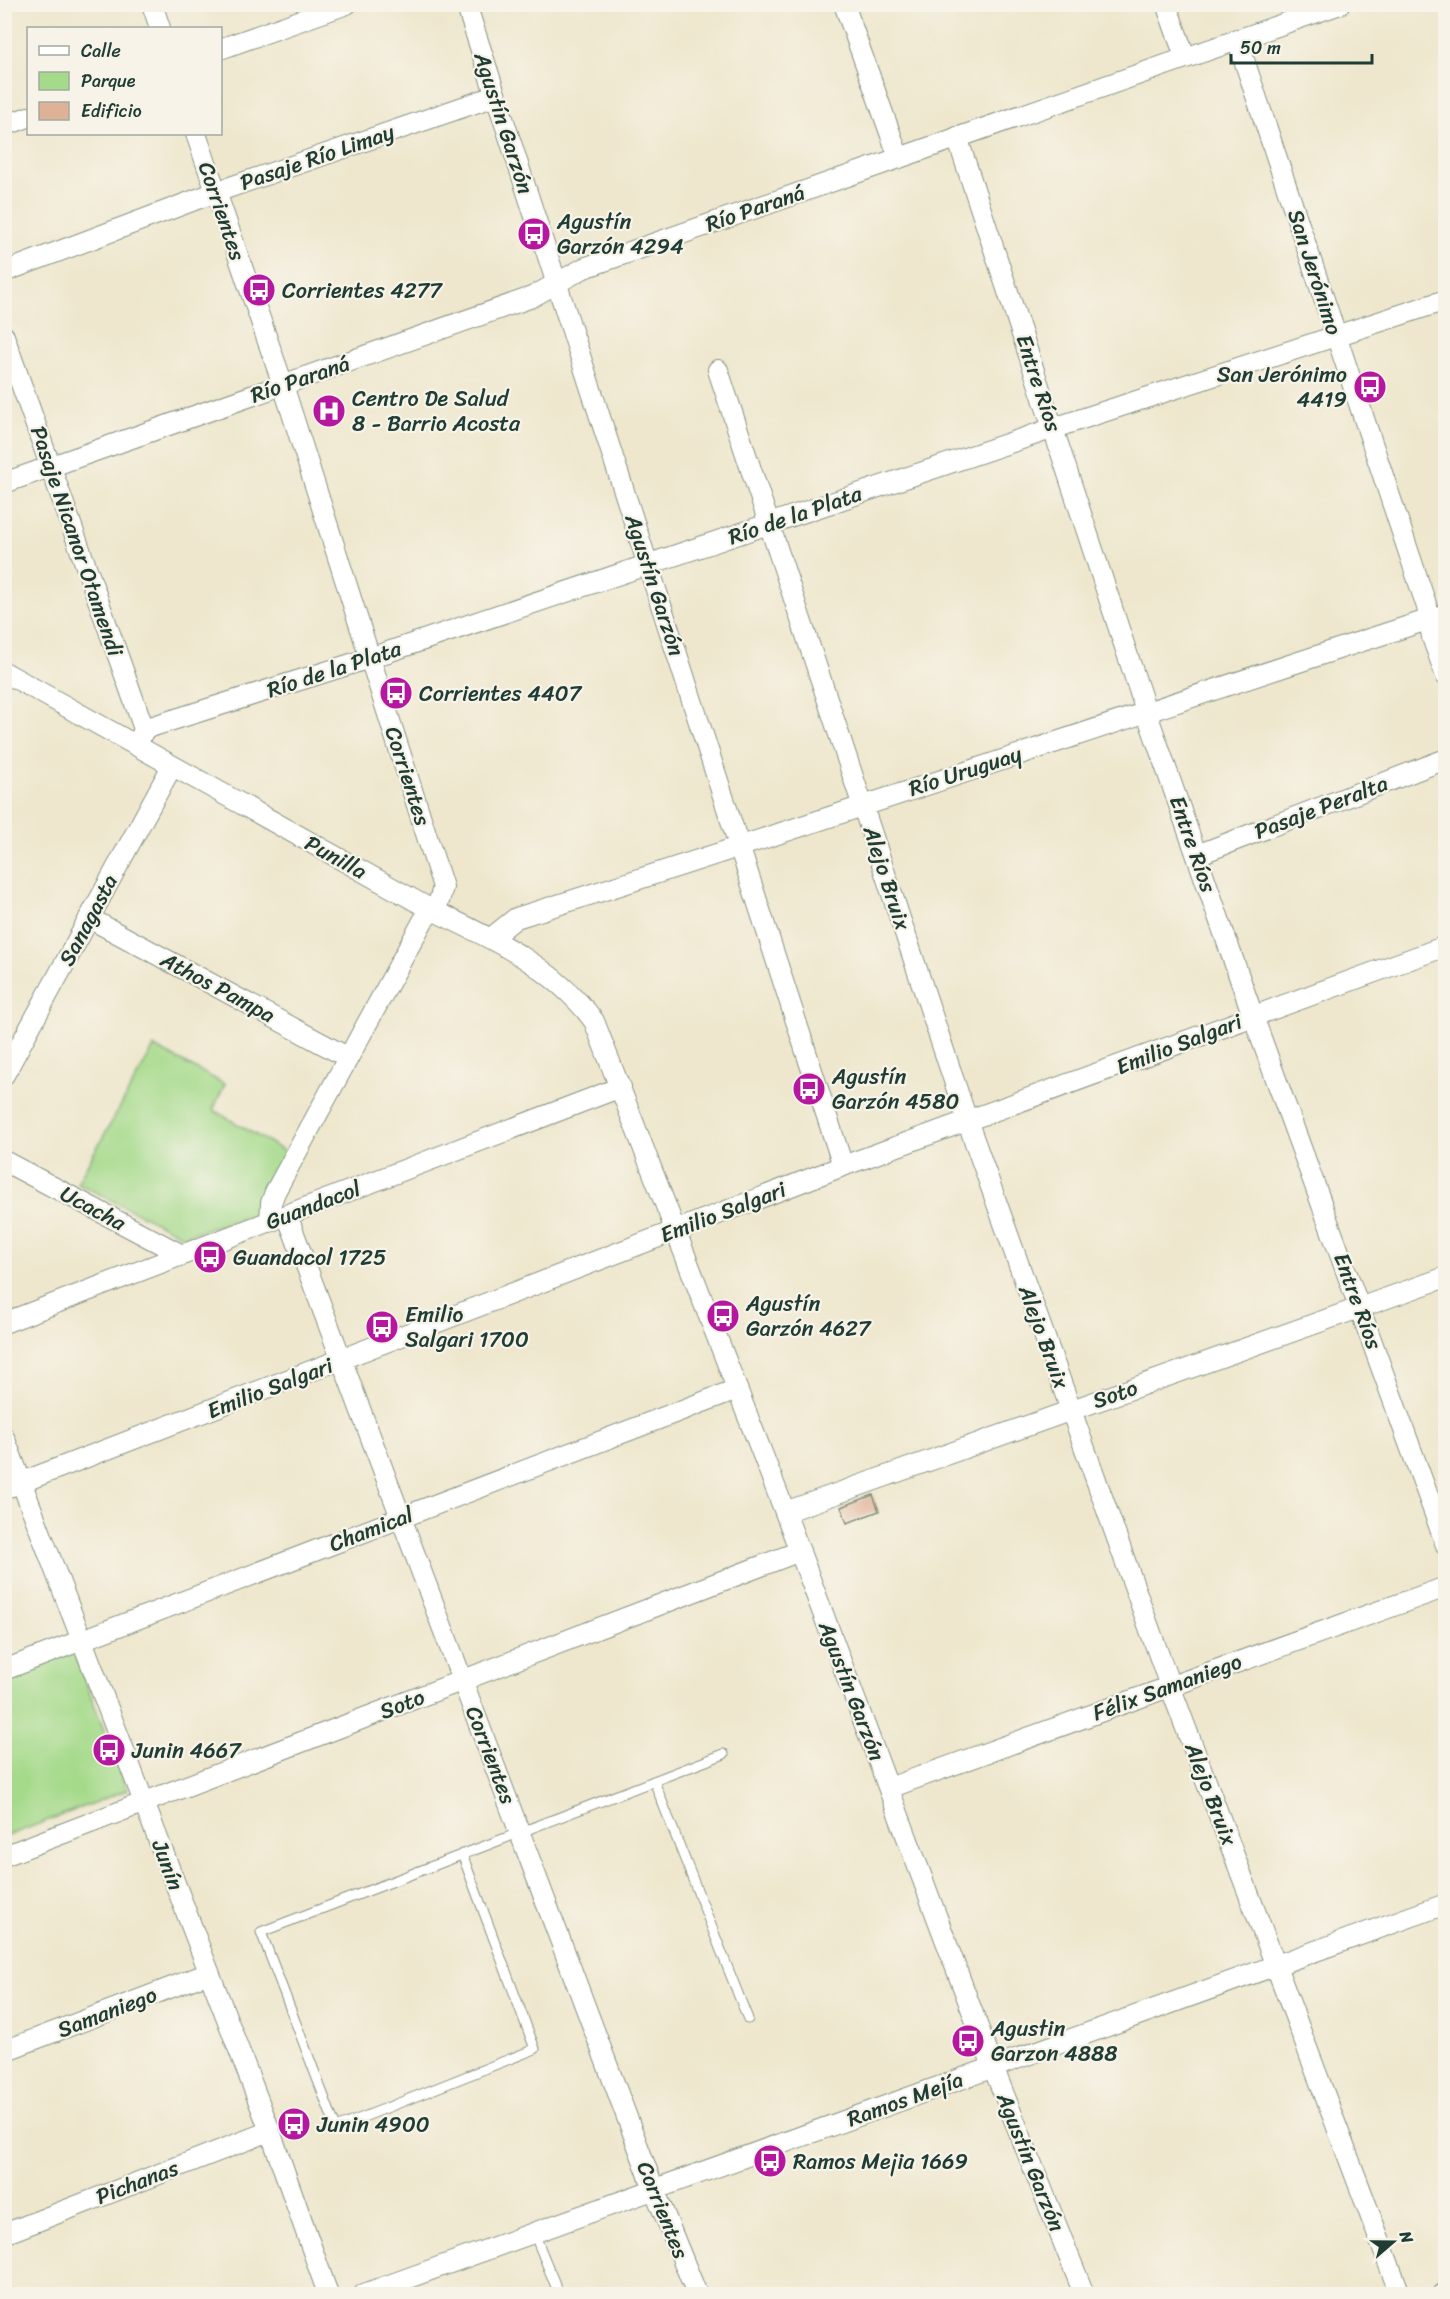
<svg xmlns="http://www.w3.org/2000/svg" width="1450" height="2299" viewBox="0 0 1450 2299" font-family="Sriracha,sans-serif">
<style>
.green{fill:#a5da8b;stroke:#628c60;stroke-width:1.5}
.building{fill:#dfb297}
.lines{fill:none;stroke-linecap:round;stroke-linejoin:round}
.service-casing{stroke:#869280;stroke-width:11}
.minor-casing{stroke:#869280;stroke-width:22}
.service{stroke:#fff;stroke-width:9}
.minor{stroke:#fff;stroke-width:20}
.labels{text-anchor:middle;dominant-baseline:central;stroke-width:4.5;stroke-linejoin:round;paint-order:stroke}
.street-label{font-size:22px;fill:#1f3d34;stroke:#f7f3e8}
.poi-label{font-size:22px;fill:#1f3d34;stroke:#f7f3e8;text-anchor:start}
</style>
<rect width="100%" height="100%" fill="#f7f3e8"/>
<filter id="ink" filterUnits="userSpaceOnUse"><feTurbulence type="fractalNoise" baseFrequency=".0167" numOctaves="2"/><feDisplacementMap in="SourceGraphic" scale="12" xChannelSelector="R" yChannelSelector="G"/><feConvolveMatrix kernelMatrix="1 2 1 2 8 2 1 2 1" color-interpolation-filters="sRGB"/></filter>
<filter id="wash" filterUnits="userSpaceOnUse"><feTurbulence type="fractalNoise" baseFrequency=".008" numOctaves="4" result="noise"/><feDisplacementMap in="SourceGraphic" scale="24" xChannelSelector="R" yChannelSelector="G"/><feGaussianBlur stdDeviation="1.35" result="paint"/><feColorMatrix in="noise" values="0 0 0 0 0 0 0 0 0 0 0 0 0 0 0 0 0 1.4 0 .05"/><feComposite in="paint" operator="in"/></filter>
<g filter="url(#wash)">
<rect width="100%" height="100%" fill="#eee7cd"/>
<g class="green">
<polygon points="154,1047 225,1084 213,1110 286,1152 254,1215 183,1236 77,1183"/>
<polygon points="74,1652 127,1790 5,1837 5,1679"/>
</g>
<g id="blocks">
<polygon class="building" points="873,1495 879,1511 847,1523 841,1507"/>
</g>
</g>
<g filter="url(#ink)">
<use href="#blocks" fill-opacity="0" stroke="#869280" stroke-width="1.5"/>
<g class="lines">
<g class="service-casing">
<g id="service">
<polyline points="654,1781 748,2019"/>
<path d="M462 1854 535 2049 336 2128 261 1932C415 1872 570 1814 724 1754"/>
<polyline points="534,2233 559,2294"/>
</g>
</g>
<g class="minor-casing">
<g id="minor">
<polyline points="152,4 160,28"/>
<polyline points="466,4 843,1166"/>
<polyline points="844,4 899,158"/>
<polyline points="1166,4 1185,57"/>
<polyline points="1237,39 1427,607 1432,637 1446,676"/>
<polyline points="220,49 347,4"/>
<polyline points="4,126 28,117"/>
<polyline points="196,134 283,385 443,887 439,901 423,921 275,1192 271,1203 270,1222"/>
<polyline points="957,137 1146,711 1253,1016 1446,1545"/>
<polyline points="4,272 216,192 495,96"/>
<polyline points="4,336 144,729 139,741"/>
<polyline points="718,370 968,1123 1170,1686 1400,2294"/>
<polyline points="4,483 532,297 584,268 1340,4"/>
<path d="M4 672 432 910C493 939 553 966 594 1021L785 1512 993 2067 1084 2294"/>
<polyline points="144,729 370,658 1054,428 1446,300"/>
<polyline points="1197,855 1446,759"/>
<polyline points="89,918 347,1057"/>
<path d="M491 938 516 918C827 821 1135 714 1446 614"/>
<polyline points="4,1075 172,766"/>
<polyline points="4,1161 182,1255"/>
<polyline points="287,1215 654,2189 697,2294"/>
<polyline points="4,1323 621,1087"/>
<polyline points="4,1437 270,2131 328,2294"/>
<polyline points="4,1489 843,1166 1446,946"/>
<polyline points="785,1512 1446,1277"/>
<polyline points="4,1670 737,1389"/>
<polyline points="889,1788 1446,1587"/>
<polyline points="4,1856 800,1551"/>
<polyline points="4,2051 209,1973"/>
<polyline points="4,2234 270,2131"/>
<polyline points="364,2294 1446,1904"/>
<polyline points="1443,2294 1446,2294"/>
</g>
</g>
<use href="#service" class="service"/>
<use href="#minor" class="minor"/>
</g>
</g>
<defs>
<g id="bus-disc" transform="scale(1.725)"><circle r="9.5" fill="#b5179e" stroke="#f7f3e8"/><path d="M-5-6H5V4H4V6H2V4H-2V6H-4V4H-5ZM-3.5-4V0h7V-4ZM-3.5 1.2v1.5H-2V1.2ZM2 1.2v1.5H3.5V1.2Z" fill="#fff"/></g>
<g id="hospital-disc" transform="scale(1.725)"><circle r="9.5" fill="#b5179e" stroke="#f7f3e8"/><path d="M-5-5h3v3.5h4V-5h3V5h-3V1.5h-4V5h-3Z" fill="#fff"/></g>
</defs>
<g fill-rule="evenodd">
<use href="#bus-disc" x="534" y="234"/>
<use href="#bus-disc" x="259" y="290"/>
<use href="#bus-disc" x="1370" y="387"/>
<use href="#hospital-disc" x="329" y="411"/>
<use href="#bus-disc" x="396" y="693"/>
<use href="#bus-disc" x="809" y="1089"/>
<use href="#bus-disc" x="210" y="1257"/>
<use href="#bus-disc" x="723" y="1316"/>
<use href="#bus-disc" x="382" y="1327"/>
<use href="#bus-disc" x="109" y="1750"/>
<use href="#bus-disc" x="968" y="2041"/>
<use href="#bus-disc" x="294" y="2124"/>
<use href="#bus-disc" x="770" y="2161"/>
</g>
<g class="labels">
<g class="street-label">
<text transform="translate(504 123) rotate(72)">Agustín Garzón</text>
<text transform="translate(317 157) rotate(-19)">Pasaje Río Limay</text>
<text transform="translate(755 208) rotate(-19)">Río Paraná</text>
<text transform="translate(222 211) rotate(71)">Corrientes</text>
<text transform="translate(1315 272) rotate(72)">San Jerónimo</text>
<text transform="translate(300 379) rotate(-19)">Río Paraná</text>
<text transform="translate(1039 383) rotate(72)">Entre Ríos</text>
<text transform="translate(795 515) rotate(-19)">Río de la Plata</text>
<text transform="translate(77 541) rotate(71)">Pasaje Nicanor Otamendi</text>
<text transform="translate(655 585) rotate(72)">Agustín Garzón</text>
<text transform="translate(334 669) rotate(-18)">Río de la Plata</text>
<text transform="translate(965 771) rotate(-18)">Río Uruguay</text>
<text transform="translate(408 776) rotate(72)">Corrientes</text>
<text transform="translate(1321 807) rotate(-21)">Pasaje Peralta</text>
<text transform="translate(1193 844) rotate(71)">Entre Ríos</text>
<text transform="translate(336 857) rotate(29)">Punilla</text>
<text transform="translate(887 878) rotate(72)">Alejo Bruix</text>
<text transform="translate(88 920) rotate(-62)">Sanagasta</text>
<text transform="translate(218 987) rotate(28)">Athos Pampa</text>
<text transform="translate(1179 1044) rotate(-21)">Emilio Salgari</text>
<text transform="translate(313 1205) rotate(-21)">Guandacol</text>
<text transform="translate(93 1208) rotate(28)">Ucacha</text>
<text transform="translate(723 1212) rotate(-21)">Emilio Salgari</text>
<text transform="translate(1358 1301) rotate(70)">Entre Ríos</text>
<text transform="translate(1044 1337) rotate(70)">Alejo Bruix</text>
<text transform="translate(270 1388) rotate(-21)">Emilio Salgari</text>
<text transform="translate(1115 1394) rotate(-19)">Soto</text>
<text transform="translate(371 1529) rotate(-21)">Chamical</text>
<text transform="translate(1167 1687) rotate(-20)">Félix Samaniego</text>
<text transform="translate(852 1691) rotate(69)">Agustín Garzón</text>
<text transform="translate(402 1704) rotate(-21)">Soto</text>
<text transform="translate(491 1755) rotate(69)">Corrientes</text>
<text transform="translate(1211 1794) rotate(69)">Alejo Bruix</text>
<text transform="translate(168 1865) rotate(69)">Junín</text>
<text transform="translate(107 2012) rotate(-21)">Samaniego</text>
<text transform="translate(905 2099) rotate(-20)">Ramos Mejía</text>
<text transform="translate(1031 2162) rotate(68)">Agustín Garzón</text>
<text transform="translate(137 2182) rotate(-21)">Pichanas</text>
<text transform="translate(663 2210) rotate(68)">Corrientes</text>
</g>
<g class="poi-label">
<text x="557" y="221">Agustín<tspan x="557" dy="25">Garzón 4294</tspan></text>
<text x="282" y="290">Corrientes 4277</text>
<text x="1347" y="374" text-anchor="end">San Jerónimo<tspan x="1347" dy="25">4419</tspan></text>
<text x="352" y="398">Centro De Salud<tspan x="352" dy="25">8 - Barrio Acosta</tspan></text>
<text x="419" y="693">Corrientes 4407</text>
<text x="832" y="1076">Agustín<tspan x="832" dy="25">Garzón 4580</tspan></text>
<text x="233" y="1257">Guandacol 1725</text>
<text x="746" y="1303">Agustín<tspan x="746" dy="25">Garzón 4627</tspan></text>
<text x="405" y="1314">Emilio<tspan x="405" dy="25">Salgari 1700</tspan></text>
<text x="132" y="1750">Junin 4667</text>
<text x="991" y="2028">Agustin<tspan x="991" dy="25">Garzon 4888</tspan></text>
<text x="317" y="2124">Junin 4900</text>
<text x="793" y="2161">Ramos Mejia 1669</text>
</g>
</g>
<rect width="1450" height="2299" fill="none" stroke="#f7f3e8" stroke-width="24"/>
<rect x="27" y="27" width="195" height="108" fill="#f7f3e8" stroke="#a1aaa0" stroke-width="1.5"/>
<rect x="39" y="46" width="30" height="9" fill="#ffffff" stroke="#a1aaa0" stroke-width="1.5"/>
<text x="81" y="57" font-size="18" fill="#1f3d34">Calle</text>
<rect x="39" y="72" width="30" height="18" fill="#a5da8b" stroke="#a1aaa0" stroke-width="1.5"/>
<text x="81" y="87" font-size="18" fill="#1f3d34">Parque</text>
<rect x="39" y="102" width="30" height="18" fill="#dfb297" stroke="#a1aaa0" stroke-width="1.5"/>
<text x="81" y="117" font-size="18" fill="#1f3d34">Edificio</text>
<g transform="translate(1393 2242) rotate(70)" stroke="#f7f3e8" stroke-width="4.5" paint-order="stroke">
<path d="M0-4.5L10 22L0 15L-10 22Z" fill="#1f3d34"/>
<text y="-9" font-size="16" font-weight="bold" text-anchor="middle" fill="#1f3d34">N</text>
</g>
<path d="M1231 54v9h141v-9" fill="none" stroke="#1f3d34" stroke-width="3"/>
<text x="1240" y="54" font-size="18" fill="#1f3d34" stroke="#f7f3e8" stroke-width="4.5" paint-order="stroke">50 m</text>
</svg>
